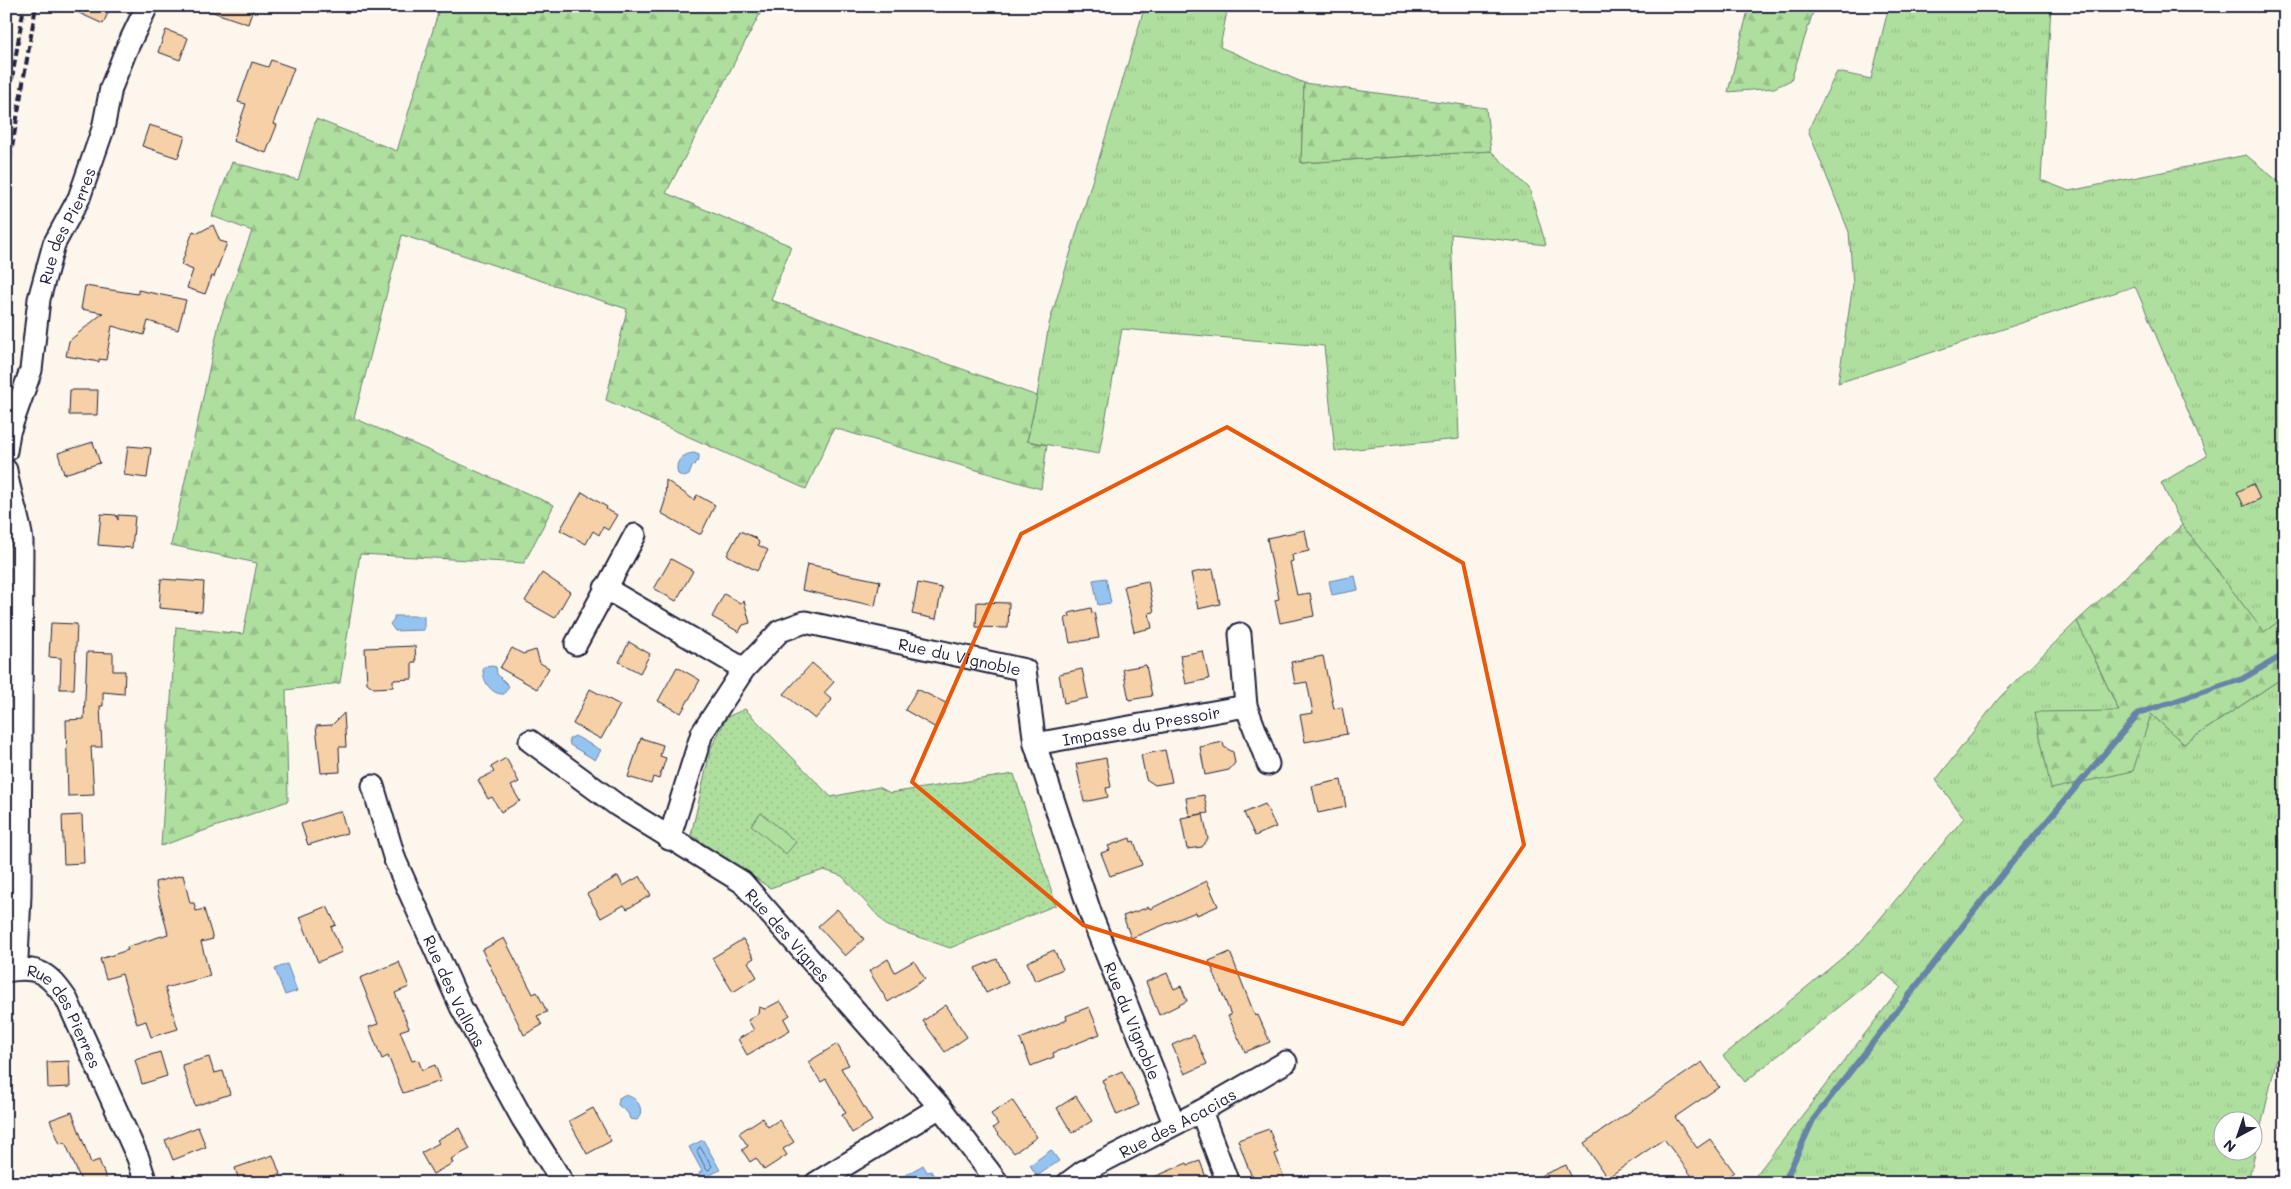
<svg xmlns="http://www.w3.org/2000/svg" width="2291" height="1189" viewBox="0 0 2291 1189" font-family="Mali,sans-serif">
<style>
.grass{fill:url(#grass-tufts);stroke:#68806c;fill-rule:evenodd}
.forest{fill:url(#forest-firs);stroke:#68806c}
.park{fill:url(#park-dots);stroke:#68806c}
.pitch{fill:#afdf9e;stroke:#68806c}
.water{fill:#96c4f1;stroke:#6883a8}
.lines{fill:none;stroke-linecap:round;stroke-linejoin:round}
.shore{stroke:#506384;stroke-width:1}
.stream{stroke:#6883a8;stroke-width:6}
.building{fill:#f6d0a6;stroke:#22223b}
.minor-casing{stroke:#22223b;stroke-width:25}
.minor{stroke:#fff;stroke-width:21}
.rail{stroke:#22223b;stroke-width:4;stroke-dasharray:8 4;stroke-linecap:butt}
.marked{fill:none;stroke:#e8590c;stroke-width:4;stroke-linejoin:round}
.labels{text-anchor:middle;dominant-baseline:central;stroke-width:5;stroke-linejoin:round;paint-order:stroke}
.street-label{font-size:16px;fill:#22223b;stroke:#fff}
</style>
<defs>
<pattern id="grass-tufts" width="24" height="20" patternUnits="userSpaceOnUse" patternTransform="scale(1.25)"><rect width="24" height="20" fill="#afdf9e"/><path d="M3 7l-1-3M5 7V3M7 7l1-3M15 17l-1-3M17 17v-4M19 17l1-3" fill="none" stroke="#96bf89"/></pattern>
<pattern id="forest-firs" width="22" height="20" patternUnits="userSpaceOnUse" patternTransform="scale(1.25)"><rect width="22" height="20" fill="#afdf9e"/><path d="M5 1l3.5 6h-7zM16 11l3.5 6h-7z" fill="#96bf89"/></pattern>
<pattern id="park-dots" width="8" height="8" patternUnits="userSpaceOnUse" patternTransform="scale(1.25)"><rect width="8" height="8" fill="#afdf9e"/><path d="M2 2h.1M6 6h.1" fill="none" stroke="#96bf89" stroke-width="1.8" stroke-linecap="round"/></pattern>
</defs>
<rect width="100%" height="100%" fill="#fdf6ed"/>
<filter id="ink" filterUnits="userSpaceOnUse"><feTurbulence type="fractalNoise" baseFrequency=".02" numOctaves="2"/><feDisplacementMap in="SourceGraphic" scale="10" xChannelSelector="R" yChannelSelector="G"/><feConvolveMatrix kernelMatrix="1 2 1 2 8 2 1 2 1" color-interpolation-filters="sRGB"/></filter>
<g filter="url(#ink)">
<g class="grass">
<polygon points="1145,6 1228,6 1220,47 1304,83 1301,163 1491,151 1529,188 1546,245 1451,234 1459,439 1335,451 1324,346 1122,329 1099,454 1027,441 1037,396 1049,324"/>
<polygon points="1889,6 2051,6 2041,180 2069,191 2246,155 2285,187 2285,617 2264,633 2182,525 2161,483 2207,456 2135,286 1838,383 1853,284 1849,232 1808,130 1837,72 1871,79"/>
<path d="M2077 621 2119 711 2151 714 2184 744 2285 676V1022L2248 1183H1750L1901 987 1883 972 1745 1082 1723 1056 1859 944 1964 818 1936 780 2000 697ZM2224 1122H2254V1152H2224Z"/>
</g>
<g class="forest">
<polygon points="440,6 764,6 666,193 791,246 771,300 1037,396 1027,441 1047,445 1041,489 834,428 806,489 606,400 627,309 402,235 354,418 554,505 524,563 360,554 340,683 286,690 288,801 161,846 176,627 243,634 257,563 171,545 220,319 252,231 212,216 232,162 298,180 316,119 397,151"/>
<polygon points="1749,6 1815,6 1791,80 1774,88 1728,92"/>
<polygon points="1304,83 1486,108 1491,151 1301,163"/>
<polygon points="2182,525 2264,632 2285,617 2285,676 2184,744 2151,714 2133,771 2051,789 2035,712 2119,711 2077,621"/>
</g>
<polygon class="park" points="745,709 831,797 879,787 890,793 1014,774 1056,905 950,948 887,926 842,876 824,870 770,888 691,835 711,748 727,717"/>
<polygon class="pitch" points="761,813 796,842 786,854 751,825"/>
<g class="water">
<path d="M694 453 699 455V460L692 467 689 475 684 477 678 474C674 462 682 454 694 453Z"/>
<polygon points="1355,576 1358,590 1332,595 1329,581"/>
<polygon points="1106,578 1111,603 1098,605 1093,580"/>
<polygon points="394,616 424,616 424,630 395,631 390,624 394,619"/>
<path d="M492 666 496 667 497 674 509 686 504 694C491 695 483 681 483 670L485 667Z"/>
<polygon points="575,736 601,750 595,760 570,745 569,739"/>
<polygon points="287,964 297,991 285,995 275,969"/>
<path d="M624 1095C637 1096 646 1110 637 1120L630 1119 628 1113 618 1105 619 1098Z"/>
<polygon points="703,1140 720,1170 702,1179 699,1173 702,1171 689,1147"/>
<polygon points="1051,1150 1059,1161 1037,1176 1030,1165"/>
<polygon points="923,1165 927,1172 931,1171 934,1176 922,1183 899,1183 897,1180"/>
</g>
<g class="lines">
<polygon class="shore" points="700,1147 712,1166 709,1170 706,1169 697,1151"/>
<polyline class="stream" points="1784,1183 1813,1120 2009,866 2139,713 2242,679 2285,654"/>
</g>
<g class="building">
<polygon points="64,6 111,6 103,24"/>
<polygon points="204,6 254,6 248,24 204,9"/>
<polygon points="166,30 188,38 180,60 158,52"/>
<polygon points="271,60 294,68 273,124 277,125 266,153 233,141 246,104 238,102 252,62 268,67"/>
<polygon points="149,125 185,136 178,158 142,146"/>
<polygon points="213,225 220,241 227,243 214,277 212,276 205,294 187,288 193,270 181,265 193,231 198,233"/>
<polygon points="85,286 138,294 138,290 186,300 178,330 148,321 144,335 112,326 106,360 99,359 99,362 66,356 69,341 103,313 81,309"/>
<polygon points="70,390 98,390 97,415 69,415"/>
<polygon points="93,442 100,463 64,474 58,453"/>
<polygon points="128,446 151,448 147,478 124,475"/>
<polygon points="666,480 694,500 697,495 715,505 701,534 699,534 661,513 665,501"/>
<polygon points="2253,484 2260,499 2244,506 2237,492"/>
<polygon points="582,492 607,507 606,509 617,515 608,530 603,527 599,535 593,531 586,544 560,530"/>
<polygon points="101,514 116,515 118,520 118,515 135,516 132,548 98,545"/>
<polygon points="1305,530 1309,551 1292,555 1293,561 1290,562 1297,595 1310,593 1314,616 1280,623 1275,600 1279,599 1267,538"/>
<polygon points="740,531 754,537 759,542 758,545 768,550 757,571 727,555"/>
<polygon points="671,559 693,571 676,601 654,589"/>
<polygon points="807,564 831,569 831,571 880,581 875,606 802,590"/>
<polygon points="1213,569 1220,604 1198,609 1191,573"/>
<polygon points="542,573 570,592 555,618 525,601"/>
<polygon points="161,579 204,582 202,612 159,608"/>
<polygon points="1148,581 1154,612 1149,613 1152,628 1134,632 1124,586"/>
<polygon points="918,583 942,588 936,619 912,614"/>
<polygon points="724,594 740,603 744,601 750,623 743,625 739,632 712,617"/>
<polygon points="977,602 1009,603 1008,628 976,627"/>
<polygon points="1091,608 1092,613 1094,612 1099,638 1070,643 1065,618 1070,617 1069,613"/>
<polygon points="51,623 77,624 74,689 60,689 61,658 49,657"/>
<polygon points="629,642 650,654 640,673 619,662"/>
<polygon points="415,646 416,662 412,662 412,679 393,680 393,687 374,688 367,683 365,648"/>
<polygon points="512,648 523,654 536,650 540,663 549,668 537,689 500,668"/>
<polygon points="1203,651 1209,679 1186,684 1180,655"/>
<polygon points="87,652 113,653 113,671 125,671 124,694 103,692 103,706 100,706 102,747 91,747 94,795 68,796 66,720 84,719"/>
<polygon points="1323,656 1334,709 1342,707 1347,734 1305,742 1300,715 1313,713 1307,682 1295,684 1291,662"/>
<polygon points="812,663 834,682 824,693 832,700 815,719 784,694"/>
<polygon points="1146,665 1152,696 1129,700 1123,669"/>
<polygon points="677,667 700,680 681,713 658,701"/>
<polygon points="1082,669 1088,698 1064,703 1059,674"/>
<polygon points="590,689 620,705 601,739 573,724"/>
<polygon points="917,689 948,704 936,728 905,710"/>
<polygon points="344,713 346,747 339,747 340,772 321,773 316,726 332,725"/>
<polygon points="641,738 663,745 660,756 666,758 659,779 653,777 651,784 628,777"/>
<polygon points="1223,742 1224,747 1233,752 1235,763 1229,770 1205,775 1200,747"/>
<polygon points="1165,750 1172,782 1155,785 1146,779 1141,755"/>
<polygon points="506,758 519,782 511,786 520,801 501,812 492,797 488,799 478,780 494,772 491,767"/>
<polygon points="1106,758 1111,787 1106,788 1108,797 1084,802 1076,764"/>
<polygon points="1341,780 1346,807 1318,813 1312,786"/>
<polygon points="1204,795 1208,813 1189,816 1186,798"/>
<polygon points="1265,804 1276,827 1255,836 1244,813"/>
<polygon points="341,811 347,833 308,845 301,824"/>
<polygon points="1203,814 1208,839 1202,847 1187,849 1181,818"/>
<polygon points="82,815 84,863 64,864 62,816"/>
<polygon points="1130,838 1131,842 1134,841 1142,865 1110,876 1101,853 1110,850 1108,846"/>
<polygon points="183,875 190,903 194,903 196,911 204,909 213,939 201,942 210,976 165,988 178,1029 151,1037 146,1021 137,1024 122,974 106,979 100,959 128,950 127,947 168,934 155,882"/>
<polygon points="618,876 623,886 640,876 651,895 627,909 624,905 601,918 587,894"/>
<polygon points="1207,881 1218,906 1197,915 1196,912 1131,938 1123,916 1149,907 1150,909"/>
<polygon points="327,906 336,925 331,927 342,952 318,962 300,917"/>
<polygon points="837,909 864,939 845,956 818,926"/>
<polygon points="504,938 533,994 537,992 547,1012 537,1016 542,1025 524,1035 482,950"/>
<polygon points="743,939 754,958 748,962 757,977 733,992 712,958"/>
<polygon points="1054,950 1063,969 1035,981 1027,962"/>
<polygon points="1230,952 1255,1016 1258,1015 1270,1042 1245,1052 1228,1016 1231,1015 1209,961"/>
<polygon points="888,959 895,972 914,961 925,979 888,1002 869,971"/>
<polygon points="997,959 1008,983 986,993 975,968"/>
<polygon points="399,962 409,987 395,993 409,1028 400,1031 412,1061 418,1059 422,1070 435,1065 441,1081 403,1093 388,1056 382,1059 369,1027 378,1024 360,978"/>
<polygon points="1167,973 1174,989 1181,986 1187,1001 1159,1015 1146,982"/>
<polygon points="780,1001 790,1015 784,1019 790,1030 747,1055 738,1039 754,1030 748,1020 758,1014 759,1007 765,1009"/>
<polygon points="946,1005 967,1037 945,1052 923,1021"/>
<polygon points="1089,1007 1100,1034 1053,1053 1054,1057 1031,1066 1020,1039 1067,1020 1066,1016"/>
<polygon points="1194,1035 1207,1064 1185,1074 1172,1045"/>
<polygon points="837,1044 849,1065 841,1068 872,1121 852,1133 842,1115 846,1113 826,1079 821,1082 808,1062"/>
<polygon points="160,1052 167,1076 142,1084 135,1060"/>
<polygon points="209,1057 214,1073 223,1071 230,1094 195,1106 182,1065"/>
<polygon points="69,1061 70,1087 48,1088 47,1062"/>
<polygon points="1702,1062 1719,1087 1675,1117 1697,1148 1710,1139 1734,1172 1719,1183 1697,1183 1664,1139 1607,1178 1584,1143"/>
<polygon points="1122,1071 1139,1105 1117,1115 1102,1080"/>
<polygon points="1076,1096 1092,1121 1072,1133 1057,1108"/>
<polygon points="1012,1100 1037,1137 1014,1153 993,1128 998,1124 991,1114"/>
<polygon points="593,1108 611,1141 587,1154 569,1121"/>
<polygon points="72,1112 91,1163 99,1160 108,1183 82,1183 65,1142 60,1144 50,1120"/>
<polygon points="762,1118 768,1127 779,1120 794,1142 783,1149 787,1155 764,1170 756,1158 750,1162 742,1150 748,1146 739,1133"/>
<polygon points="198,1127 206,1147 173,1160 165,1140"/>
<polygon points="459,1128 470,1149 451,1159 453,1163 433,1174 421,1153 439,1143 437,1140"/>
<polygon points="1269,1129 1278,1153 1275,1154 1286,1183 1254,1183 1238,1140"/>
<polygon points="273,1155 280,1174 254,1183 240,1183 235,1168"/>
<polygon points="1200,1161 1208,1183 1140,1183 1187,1163 1188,1165"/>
<polygon points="1566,1165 1574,1183 1524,1183"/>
</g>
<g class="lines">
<g class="minor-casing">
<g id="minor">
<path id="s1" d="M6 451 9 432 31 370 39 299 54 244 79 198 103 129 111 88 126 50 147 6"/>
<path d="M6 470C9 494 19 516 22 541L20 895 17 958 14 969"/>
<polyline points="605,588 744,669"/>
<polyline points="1240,634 1246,706"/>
<polyline points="576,644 635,535"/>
<path id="s2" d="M530 741 617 805 742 882 940 1107 998 1183"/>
<path id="s3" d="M1035 744 1246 706 1268 764"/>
<path id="s4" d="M373 786 395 860 461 1007 522 1118 563 1183"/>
<path id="s5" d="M669 839 702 733 744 669 780 631 805 622 1025 670 1035 744 1091 915 1174 1123"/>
<path id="s6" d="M6 971C39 965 49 974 67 1000L138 1158 146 1183"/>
<polyline points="1201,1111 1228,1183"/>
<polyline points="816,1183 940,1107"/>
<path id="s7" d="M1068 1183 1084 1171 1201 1111 1286 1062"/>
</g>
</g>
<use href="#minor" class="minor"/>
<g class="rail">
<polyline points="6,115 24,6"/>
<polyline points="6,183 36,6"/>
</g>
</g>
</g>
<path class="marked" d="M1227 427 1463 563 1524 845 1403 1024 1083 925 912 782 1021 534Z"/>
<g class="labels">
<g class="street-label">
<text stroke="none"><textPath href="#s1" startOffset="235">Rue des Pierres</textPath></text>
<text stroke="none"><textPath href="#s5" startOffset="425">Rue du Vignoble</textPath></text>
<text stroke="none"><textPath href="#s3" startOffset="108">Impasse du Pressoir</textPath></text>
<text stroke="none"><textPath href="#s2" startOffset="325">Rue des Vignes</textPath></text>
<text stroke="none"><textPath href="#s4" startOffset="221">Rue des Vallons</textPath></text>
<text stroke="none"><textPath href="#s5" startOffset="860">Rue du Vignoble</textPath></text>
<text stroke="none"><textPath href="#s6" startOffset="84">Rue des Pierres</textPath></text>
<text stroke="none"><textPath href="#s7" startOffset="125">Rue des Acacias</textPath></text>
</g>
</g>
<rect width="2291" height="1189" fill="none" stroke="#fff" stroke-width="25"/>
<rect x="12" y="12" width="2266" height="1164" fill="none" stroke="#22223b" stroke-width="2" filter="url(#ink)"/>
<g transform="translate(2238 1136) rotate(220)"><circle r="24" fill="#ffffff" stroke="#a7a7b1"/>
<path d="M0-4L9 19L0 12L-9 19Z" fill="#22223b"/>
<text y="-8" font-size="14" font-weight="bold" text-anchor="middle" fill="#22223b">N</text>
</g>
</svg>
